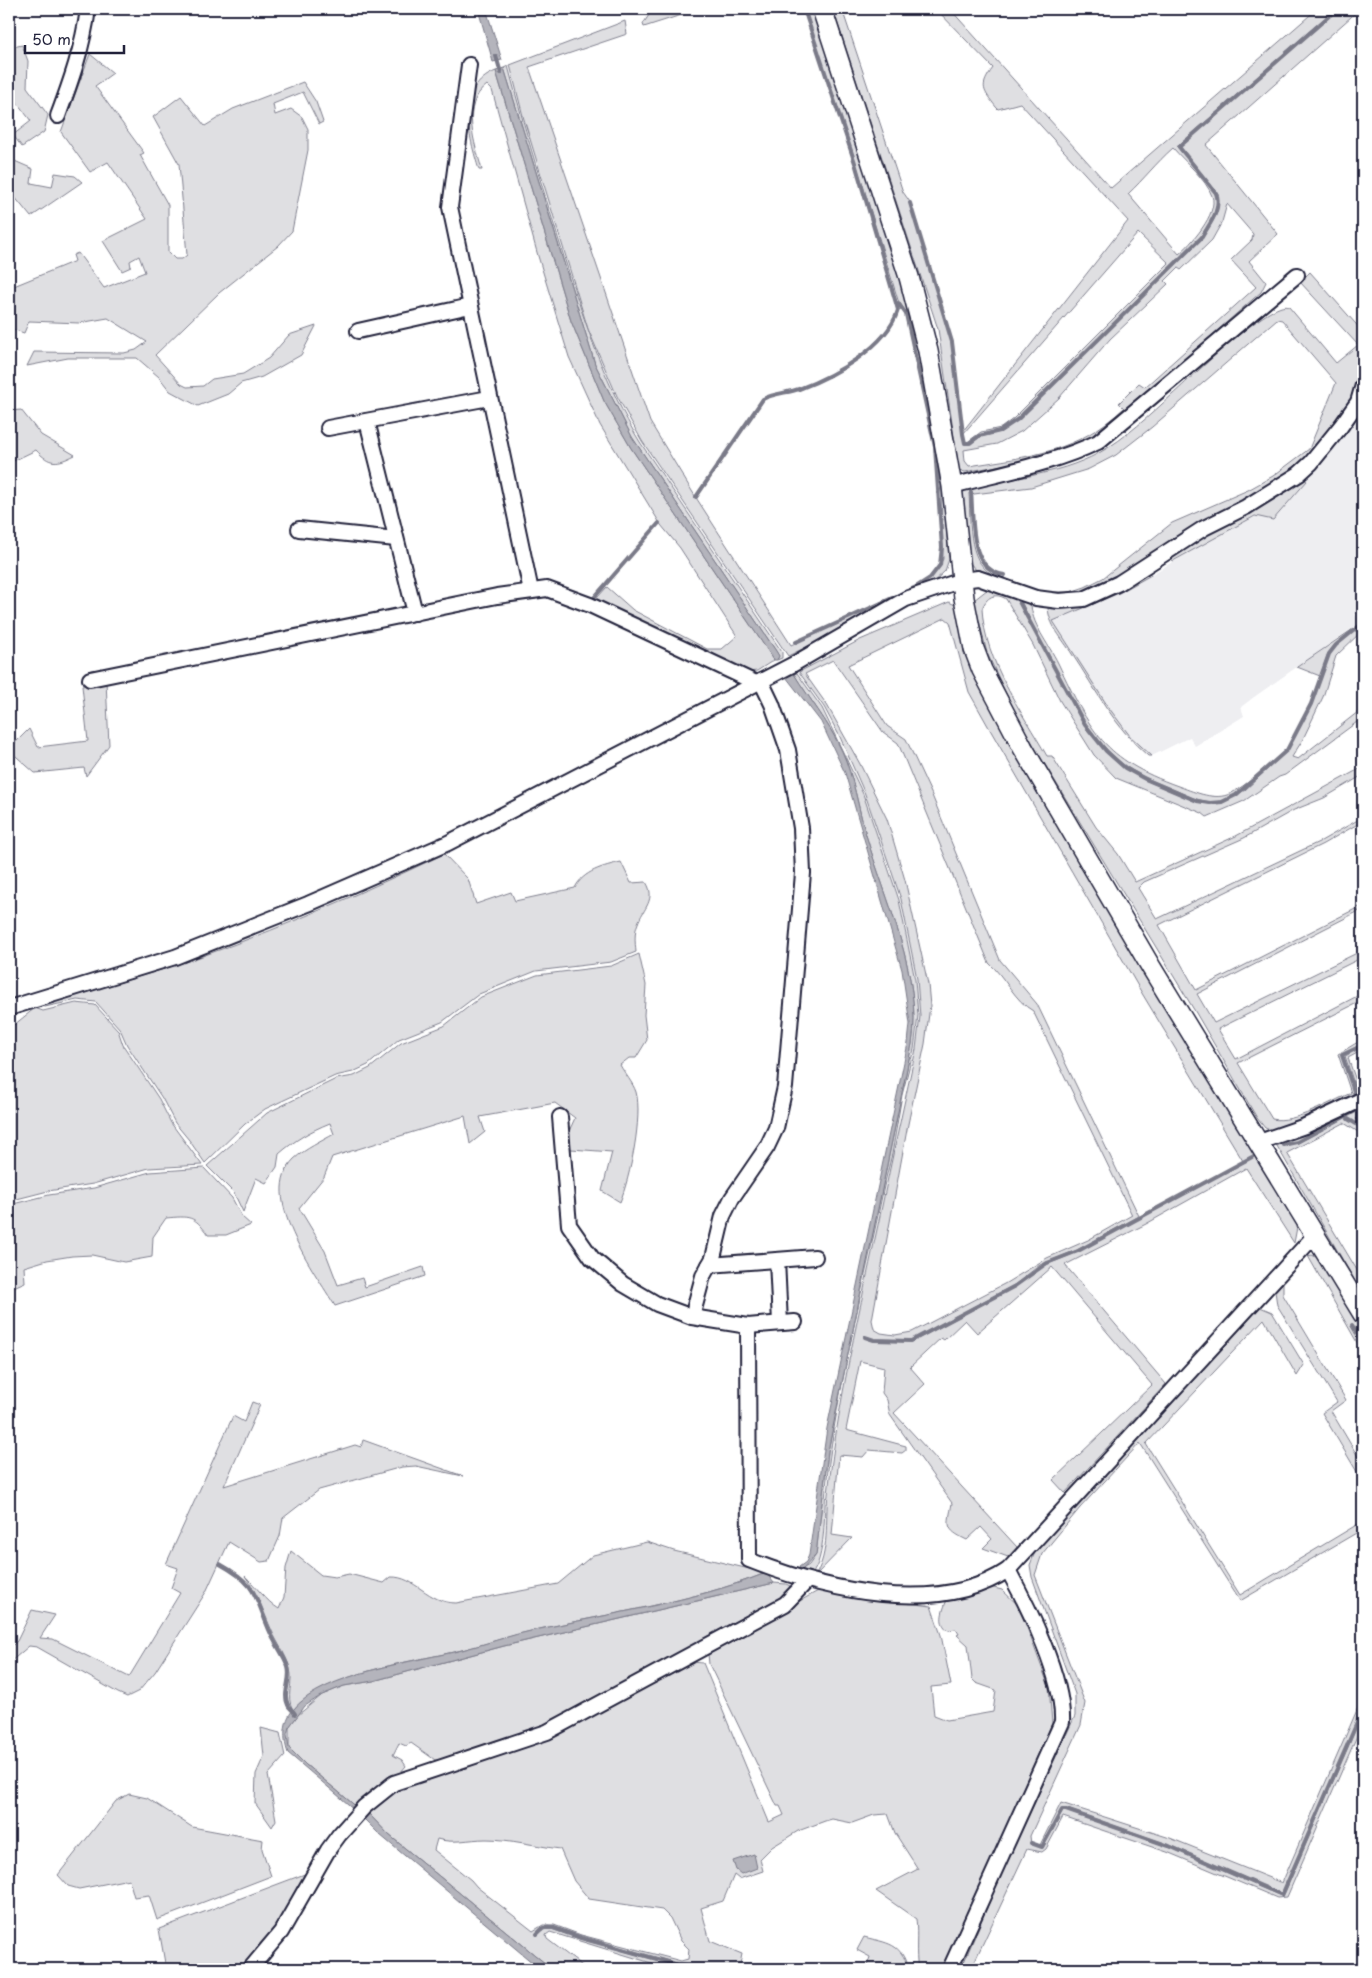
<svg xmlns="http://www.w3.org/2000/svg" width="1372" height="1978" viewBox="0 0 1372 1978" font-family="'Playpen Sans',sans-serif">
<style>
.built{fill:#eeeef1}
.green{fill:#dfdfe2;stroke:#80808e;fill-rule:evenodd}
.water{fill:#b4b4bc;stroke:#7a7a88}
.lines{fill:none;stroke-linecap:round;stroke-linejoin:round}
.stream{stroke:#7a7a88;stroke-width:4}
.minor-casing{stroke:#22223b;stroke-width:18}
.secondary-casing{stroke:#22223b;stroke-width:22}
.minor{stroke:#fff;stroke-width:14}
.secondary{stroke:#fff;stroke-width:19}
</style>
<rect width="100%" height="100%" fill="#fff"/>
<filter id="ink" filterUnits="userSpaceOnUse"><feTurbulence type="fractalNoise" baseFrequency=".02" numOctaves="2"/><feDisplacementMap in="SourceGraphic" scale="10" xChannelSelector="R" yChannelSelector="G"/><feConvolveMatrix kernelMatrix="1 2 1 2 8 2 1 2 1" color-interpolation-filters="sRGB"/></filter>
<g filter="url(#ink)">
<polygon class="built" points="1363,403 1363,612 1354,614 1361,622 1254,697 1241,707 1244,716 1195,746 1190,737 1152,756 1130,736 1109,708 1053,621 1119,593 1247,519 1260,516 1273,520 1347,433"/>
<g class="green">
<polygon points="658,9 700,9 644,27 643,24 651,12"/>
<path d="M805 9H812L910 309C931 391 942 475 949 559L945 571 928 587 788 656 642 441 617 396 588 329 523 116 510 65 625 21 627 34 529 67 650 422 695 496 791 645 924 583 935 573 943 559 941 494 936 447 907 314 898 300 856 163Z"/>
<path d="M835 9H842L903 192 910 202 952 342 963 431 1128 221 1020 103 998 109 996 107C983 90 979 87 993 68L936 9H950L1111 188 1317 9H1335L1178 146 1215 193C1221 209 1209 223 1201 236L1018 418 999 430 979 435 966 443 981 432 1001 428 1014 418 1169 263 1138 233 963 434 966 444H970L980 437 1000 432 1019 419 1203 237C1212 223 1223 209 1217 192L1180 147 1338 9H1360L1206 145 1278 234 1249 261 1266 282 1261 292 1101 433 1071 449 1029 460 965 472 959 470 938 329 834 12ZM1173 148C1185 162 1206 179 1212 196 1219 213 1190 245 1179 254L1128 194C1144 179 1156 163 1173 148ZM1227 204 1253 234 1252 240 1231 260 1256 287 1145 387 1139 383 1119 403 1124 408C1076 453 1031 456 969 466L965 461 964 450 997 444 1022 431 1059 398 1110 339 1168 284 1165 281 1178 268 1181 270 1212 240 1222 222Z"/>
<polygon points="22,45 28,61 27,87 48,115 44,132 22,147 13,135 31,121 9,92 9,48"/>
<polygon points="90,54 113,73 95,86 144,153 140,155 168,205 168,252 175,259 182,259 187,255 179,164 153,117 181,96 205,126 233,109 303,82 316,102 323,122 319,124 303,92 273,104 275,115 291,109 302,117 308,129 308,150 292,231 278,246 219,293 155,355 181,384 187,387 203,386 212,379 243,374 269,358 289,335 316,326 301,355 262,377 241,383 228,394 198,406 170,391 159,377 137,358 68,358 27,366 34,352 124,353 136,350 147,342 108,318 79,323 29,321 24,333 9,328 9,288 75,261 73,255 78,253 104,288 145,272 139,256 130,261 131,267 122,271 103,241 147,219 108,162 90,172 61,132"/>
<path d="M508 66C525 131 545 196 565 260 585 323 605 385 640 442L782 652V658L777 660 779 656 776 651 632 437 595 364 504 68Z"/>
<path d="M496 71 571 321 604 401 631 448 774 660 757 671 748 672 597 605 596 599 607 587 633 610 707 649H722L737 636 680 548 661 525 600 425 569 357 538 256 492 90 487 85C460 105 475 144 482 170H479C469 137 455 87 496 71Z"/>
<polygon points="10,159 33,169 31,183 52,187 55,173 75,176 82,182 31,217 9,190"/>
<path d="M1310 272 1363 332V368L1349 408 1307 462 1122 577 1077 596 1034 592H1070L1085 587 1103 578 1172 523 1248 490 1273 476 1309 449 1336 383 1282 320 1277 319 1152 427 1116 455 1089 469 1031 487 974 494 971 491 969 493C971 518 966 560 992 574 1002 579 1011 577 1019 587L987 576 975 569 969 562 959 489C1005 479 1056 476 1099 453 1126 438 1150 415 1173 394 1190 379 1272 298 1289 307L1336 363 1358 345 1300 282Z"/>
<path d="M21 410 41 435 75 455C57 464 50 465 36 450L9 463V411Z"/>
<polygon points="1300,476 1307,481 1273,520 1255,516 1173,561 1169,556 1252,509"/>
<path d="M1148 570 1151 575 1119 593 1053 621 1109 708 1130 736 1152 756H1148C1115 728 1096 690 1072 654 1063 639 1048 625 1048 606 1084 610 1116 586 1148 570Z"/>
<path d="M988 589 1015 596 1018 600 1084 725 1106 751 1125 768 1145 780 1197 802 1210 804 1222 803 1245 790 1287 751 1312 704 1329 655 1337 645 1363 624V630L1336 656 1323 697 1302 741 1292 757 1298 759 1363 708V734L1357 722 1285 775 1279 777 1244 801 1207 817 1202 813 1116 778 1094 755 1060 701 1033 645 1006 599C995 592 986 597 982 609 985 662 1022 712 1047 756H1052L1096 827 1118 854 1135 882 1236 836 1363 767V775L1324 798 1294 810 1244 838 1144 882 1138 888 1157 919 1321 841 1363 817V821L1323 844 1159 925 1196 990 1363 905V909L1197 994 1214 1023 1363 950V957L1218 1029 1236 1059 1363 993V1000L1238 1063 1272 1119C1294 1124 1330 1102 1351 1093L1338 1054 1363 1039V1044L1341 1055 1355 1095 1357 1093 1345 1056 1363 1047V1050L1348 1058 1359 1089 1363 1088V1095L1339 1107 1273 1131 1265 1128 1257 1118 1196 1013 1038 753 1010 702 987 653 974 600Z"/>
<path d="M1020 599 1031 601C1030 623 1049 644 1058 663 1091 732 1103 759 1178 786 1192 791 1212 800 1227 795 1237 792 1261 772 1271 765 1256 777 1241 795 1222 801 1206 805 1189 796 1175 790 1159 783 1142 777 1127 767 1084 739 1043 647 1020 599Z"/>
<path d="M949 602 955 605 958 611 966 649 984 695 1298 1222 1294 1243 1246 1168 1146 1224 1065 1265 1166 1384 1065 1493 1053 1480 1152 1385 1052 1267 977 1333 965 1320 944 1340 941 1338 910 1367 925 1384 894 1413 1017 1547 1008 1557 983 1548 992 1539 981 1527 967 1540C944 1529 948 1526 952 1503L890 1415 887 1400 882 1393 884 1367 860 1361 846 1430 906 1446V1450L902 1453 869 1450 863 1457 839 1455 832 1535 852 1538 815 1576C830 1553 825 1520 828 1494 839 1390 865 1289 886 1187L916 1049 920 1016 917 979 901 899 865 794 840 737 824 707 799 672 860 640ZM945 618 950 622 969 692 992 733 1143 995 1243 1161 1254 1157 1078 1252 1041 1267 1015 1287 912 1342 874 1341 865 1336 874 1339 911 1340 1014 1285 1040 1265 1077 1250 1139 1216 1037 1004 1000 960 931 793 906 739 887 726 848 665ZM833 660 883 732 898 743 989 963C1005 977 1015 1001 1033 1011L1132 1215 1088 1240 1047 1258 1006 1283 912 1332 895 1335 881 1333 874 1329 872 1320 908 1124 925 1044 930 1006 928 984 905 880 887 819 860 764 827 705 805 674Z"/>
<polygon points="1353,629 1328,653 1320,676 1297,667"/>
<path d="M797 673 822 708 863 794 899 900 915 980 918 1015 914 1049 902 1095 892 1154 884 1186C864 1286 837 1386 826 1487 824 1510 826 1560 811 1575L799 1571 809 1565 816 1555 828 1451 912 1044C923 978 885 899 866 835 858 807 854 778 842 751 829 723 810 700 794 674Z"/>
<polygon points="106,681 109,745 86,776 84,768 35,773 9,750 9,744 15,743 29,729 38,747 88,741 82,686"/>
<path d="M444 854 468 879 476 904 511 892 515 901 575 888C583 871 604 866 621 862L631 883 646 882C657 899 643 909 638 923 634 932 635 942 636 952L611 962 536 971 479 994 442 1022 399 1039 368 1065 353 1072 335 1076 265 1109 245 1124 205 1163 189 1140 175 1123 162 1098 127 1045 120 1029 96 1002 77 1000 45 1007 40 1004C81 993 123 982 164 969 260 938 353 897 444 854Z"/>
<path d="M639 954 646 985 644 1015 647 1040 636 1058H629L620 1065C625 1074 633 1083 636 1092 643 1116 630 1178 620 1202L602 1191 612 1152 571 1149 565 1140 575 1118 555 1103 480 1117 485 1132 470 1144 465 1116 332 1157 324 1177 299 1208 325 1251 338 1285 362 1278 365 1287 423 1267 425 1276 335 1306C315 1272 257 1196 294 1159 305 1149 322 1141 334 1134L330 1123C310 1131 295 1140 279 1154L277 1167 266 1183 256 1178 243 1212 234 1193 207 1166 267 1113 336 1079 354 1076 370 1068 401 1043 444 1026 481 997 537 975 611 966Z"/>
<polygon points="76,1003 95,1005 118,1030 123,1045 159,1099 171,1123 202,1165 149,1168 93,1184 48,1191 9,1201 9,1029 35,1008 43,1011"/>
<polygon points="1363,1106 1297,1141 1281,1145 1298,1143 1363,1108 1363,1114 1356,1119 1363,1124 1363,1127 1350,1121 1363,1129 1363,1135 1344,1123 1287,1153 1363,1280 1363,1295 1277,1146 1277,1142"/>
<path d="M204 1168 232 1198 242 1217 251 1225 226 1235H208C194 1215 189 1216 166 1218L153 1237 152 1257 124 1262 92 1255 72 1256 47 1260 24 1267 25 1282 9 1289V1205L49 1195 94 1188 150 1172Z"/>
<polygon points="1312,1255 1318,1258 1363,1330 1363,1342 1352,1326 1363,1346 1363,1353 1308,1256"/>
<polygon points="1283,1283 1283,1295 1346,1400 1331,1411 1363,1465 1363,1482 1322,1413 1337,1402 1277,1305 1275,1291"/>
<polygon points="1260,1307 1272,1312 1304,1365 1297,1376 1264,1319 1146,1444 1240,1595 1363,1521 1363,1529 1240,1601 1140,1443 1080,1508 1042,1554 1035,1575 1085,1703 1081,1725 1030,1836 1031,1844 1043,1848 1063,1811 1066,1811 1169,1847 1283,1897 1363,1712 1363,1722 1287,1897 1277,1898 1167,1852 1063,1817 1046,1849 1042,1852 1027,1849 971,1969 961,1969 1000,1877 1075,1716 1075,1694 1032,1577 1030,1565 1035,1552"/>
<polygon points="252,1402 260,1405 224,1486 355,1445 361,1447 363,1440 463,1476 416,1466 402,1467 319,1490 283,1518 280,1536 269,1561 261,1562 229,1542 206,1592 155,1672 139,1691 127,1697 118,1693 37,1647 29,1646 9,1663 9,1649 17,1641 32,1610 55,1615 40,1638 53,1639 129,1677 180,1593 171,1588 178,1568 166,1564 233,1416 244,1422"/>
<path d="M647 1542 674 1551 766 1573C692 1602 612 1613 535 1630 509 1636 484 1645 458 1651 402 1664 337 1670 293 1710 285 1696 294 1683 290 1669 287 1656 277 1643 272 1631 263 1611 258 1593 245 1576 256 1586 266 1601 279 1609L284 1597 286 1568 291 1551 321 1575 335 1577 349 1574 384 1583 391 1577C415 1576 428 1603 456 1603L558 1584 593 1555Z"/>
<polygon points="774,1583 786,1584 790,1586 791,1590 785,1596 559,1718 540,1727 441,1760 435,1760 411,1743 406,1746 399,1743 393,1755 402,1760 406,1766 400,1773 376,1787 358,1808 306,1765 289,1748 289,1727 298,1715 322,1695 344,1686 373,1681 504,1646"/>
<path d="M990 1587 1002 1590 1019 1606 1049 1687 1052 1723 944 1969H918C915 1952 918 1936 916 1919L876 1891 918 1869 895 1833 888 1814 874 1815 852 1823 832 1819 825 1821 798 1831 772 1847 760 1859 763 1871 739 1879 734 1875 723 1901 701 1908 710 1941 742 1954 739 1969H696L548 1926 536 1934 548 1928 580 1939 689 1969H671L550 1932 546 1935 547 1939 586 1969H552L389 1835 367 1812 404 1786 451 1771 691 1662 703 1663 769 1822 784 1815 780 1806H777L709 1664 708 1654 711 1650 818 1591 931 1606 941 1635 951 1685 931 1687 934 1715 947 1720 993 1712 996 1690 976 1683 972 1679 968 1645 957 1635 959 1634 956 1629 948 1630C938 1623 942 1613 946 1602ZM437 1839C453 1844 469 1839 486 1839 510 1839 536 1846 560 1849L574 1881 589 1899 662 1910 670 1918 681 1941 689 1949 688 1959 681 1961 581 1935 554 1925H543L533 1931 477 1887 471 1880 434 1850Z"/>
<polygon points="1363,1696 1363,1707 1282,1894 1170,1845 1067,1809 1061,1810 1042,1846 1040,1845 1061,1803 1170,1838 1282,1883"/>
<polygon points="261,1728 280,1733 285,1756 268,1775 276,1820 272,1827 255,1803 256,1774 264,1756"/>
<polygon points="129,1794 147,1798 192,1827 263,1840 262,1849 271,1876 157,1920 149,1895 134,1897 129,1879 79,1889 68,1886 58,1875 116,1801"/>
<polygon points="310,1872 258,1957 246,1969 166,1969 159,1929"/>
<path d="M864 1937C887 1943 902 1943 908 1969H866L870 1957 857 1950Z"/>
</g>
<g class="water">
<polygon points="478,9 486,9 502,60 493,62"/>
<polygon points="504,68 595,364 632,437 776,651 779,656 777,660 774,660 631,448 604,401 571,321 496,71"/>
<path d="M794 674C810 700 829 723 842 751 854 778 858 807 866 835 885 899 923 978 912 1044L828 1451 816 1555 802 1570 799 1567 806 1562 809 1555 827 1428 908 1043 910 1024 902 970 845 773 821 722 786 677Z"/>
<path d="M766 1573 774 1583 504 1646 373 1681 344 1686 322 1695 305 1706 289 1727 287 1734 289 1748 306 1765 358 1808 355 1810 288 1753C283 1740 283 1721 293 1710 322 1673 418 1661 462 1650 486 1644 510 1635 535 1630 612 1613 692 1602 766 1573Z"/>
<polygon points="367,1812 389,1835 552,1969 540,1969 380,1835 362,1817"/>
<polygon points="754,1854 757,1868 741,1874 736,1870 733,1861"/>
</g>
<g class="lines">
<g class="stream">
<polyline points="496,56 501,73"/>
<path d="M910 203 952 342 963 434 965 443H970L979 436 1000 431 1018 419 1202 237C1210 223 1222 209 1216 193L1179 147 1337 9"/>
<path d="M971 492C974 521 968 570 1005 575"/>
<path d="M696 497 763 399C774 393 788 393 799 389 834 376 887 347 898 310L855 163 804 9"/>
<polyline points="1016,596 1085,725 1106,751 1125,768 1145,779 1197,801 1210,803 1222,802 1236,795 1287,750 1311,704 1329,654 1336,645 1363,623"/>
<polyline points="592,600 659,523"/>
<polyline points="796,642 916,587 930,578 940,565 942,547 935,447 906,314 898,303"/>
<polyline points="1355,1094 1342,1055 1363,1045"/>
<polyline points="1348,1119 1363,1128"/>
<polyline points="1283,1145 1297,1142 1363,1107"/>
<polyline points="1352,1325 1363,1344"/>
<polyline points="865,1337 874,1340 911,1341 1015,1286 1047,1263 1078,1251 1252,1157"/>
<path d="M220 1564C258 1585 254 1595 270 1632 275 1644 284 1655 288 1667 292 1679 282 1693 288 1705 289 1708 293 1710 295 1714"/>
<polyline points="1031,1843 1042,1847 1062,1810 1066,1810 1169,1846 1282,1895 1363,1709"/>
<polyline points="537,1934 543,1928 554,1928 581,1938 693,1969"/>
</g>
<g class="minor-casing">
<g id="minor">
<polyline points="469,65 450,207 531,591"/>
<path d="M58 116C71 81 83 47 88 9"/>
<polyline points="358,331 470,306"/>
<polyline points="367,421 415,613"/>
<polyline points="328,428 489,398"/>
<path d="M952 486C1001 473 1052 464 1098 442L1297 275"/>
<polyline points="299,529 396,539"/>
<polyline points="90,679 497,596 547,589 590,605 756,683"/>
<polyline points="9,1008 175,957 308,904 448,843 792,665 906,599 962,580 978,578 1036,598 1059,601 1084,599 1119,583 1204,528 1246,507 1299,474 1311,463 1341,426 1358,402 1363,385"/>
<polyline points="560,1117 569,1225 592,1258 623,1284 657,1304 692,1317 748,1326 795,1322"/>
<polyline points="1259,1142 1305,1126 1363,1099"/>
<polyline points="777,1260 780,1323"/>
<polyline points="709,1265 815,1257"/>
<polyline points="692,1317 703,1276 713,1258 723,1216 732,1198 767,1147 776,1128 785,1087 803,873 801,828 788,750 772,704 761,681"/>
<path d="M748 1326 749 1560C822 1589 937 1618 1008 1570L1316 1234"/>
<polyline points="250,1969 281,1932 328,1850 339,1835 364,1807 394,1783 547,1732 785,1604 807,1581"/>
<path d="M950 1969 1062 1722C1064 1679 1029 1608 1008 1570"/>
</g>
</g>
<g class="secondary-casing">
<polyline id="secondary" points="822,9 909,277 928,351 952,486 964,598 974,649 982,670 1023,748 1151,967 1363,1314"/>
</g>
<use href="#minor" class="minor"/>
<use href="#secondary" class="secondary"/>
</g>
</g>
<rect width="1372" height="1978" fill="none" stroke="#fff" stroke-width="30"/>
<rect x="15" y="15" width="1342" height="1948" fill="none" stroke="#22223b" stroke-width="2" filter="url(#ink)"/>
<path d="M25 45v8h99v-8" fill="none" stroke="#22223b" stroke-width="2.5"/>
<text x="32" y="45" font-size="15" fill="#22223b" stroke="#ffffff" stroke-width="4" paint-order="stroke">50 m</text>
</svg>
